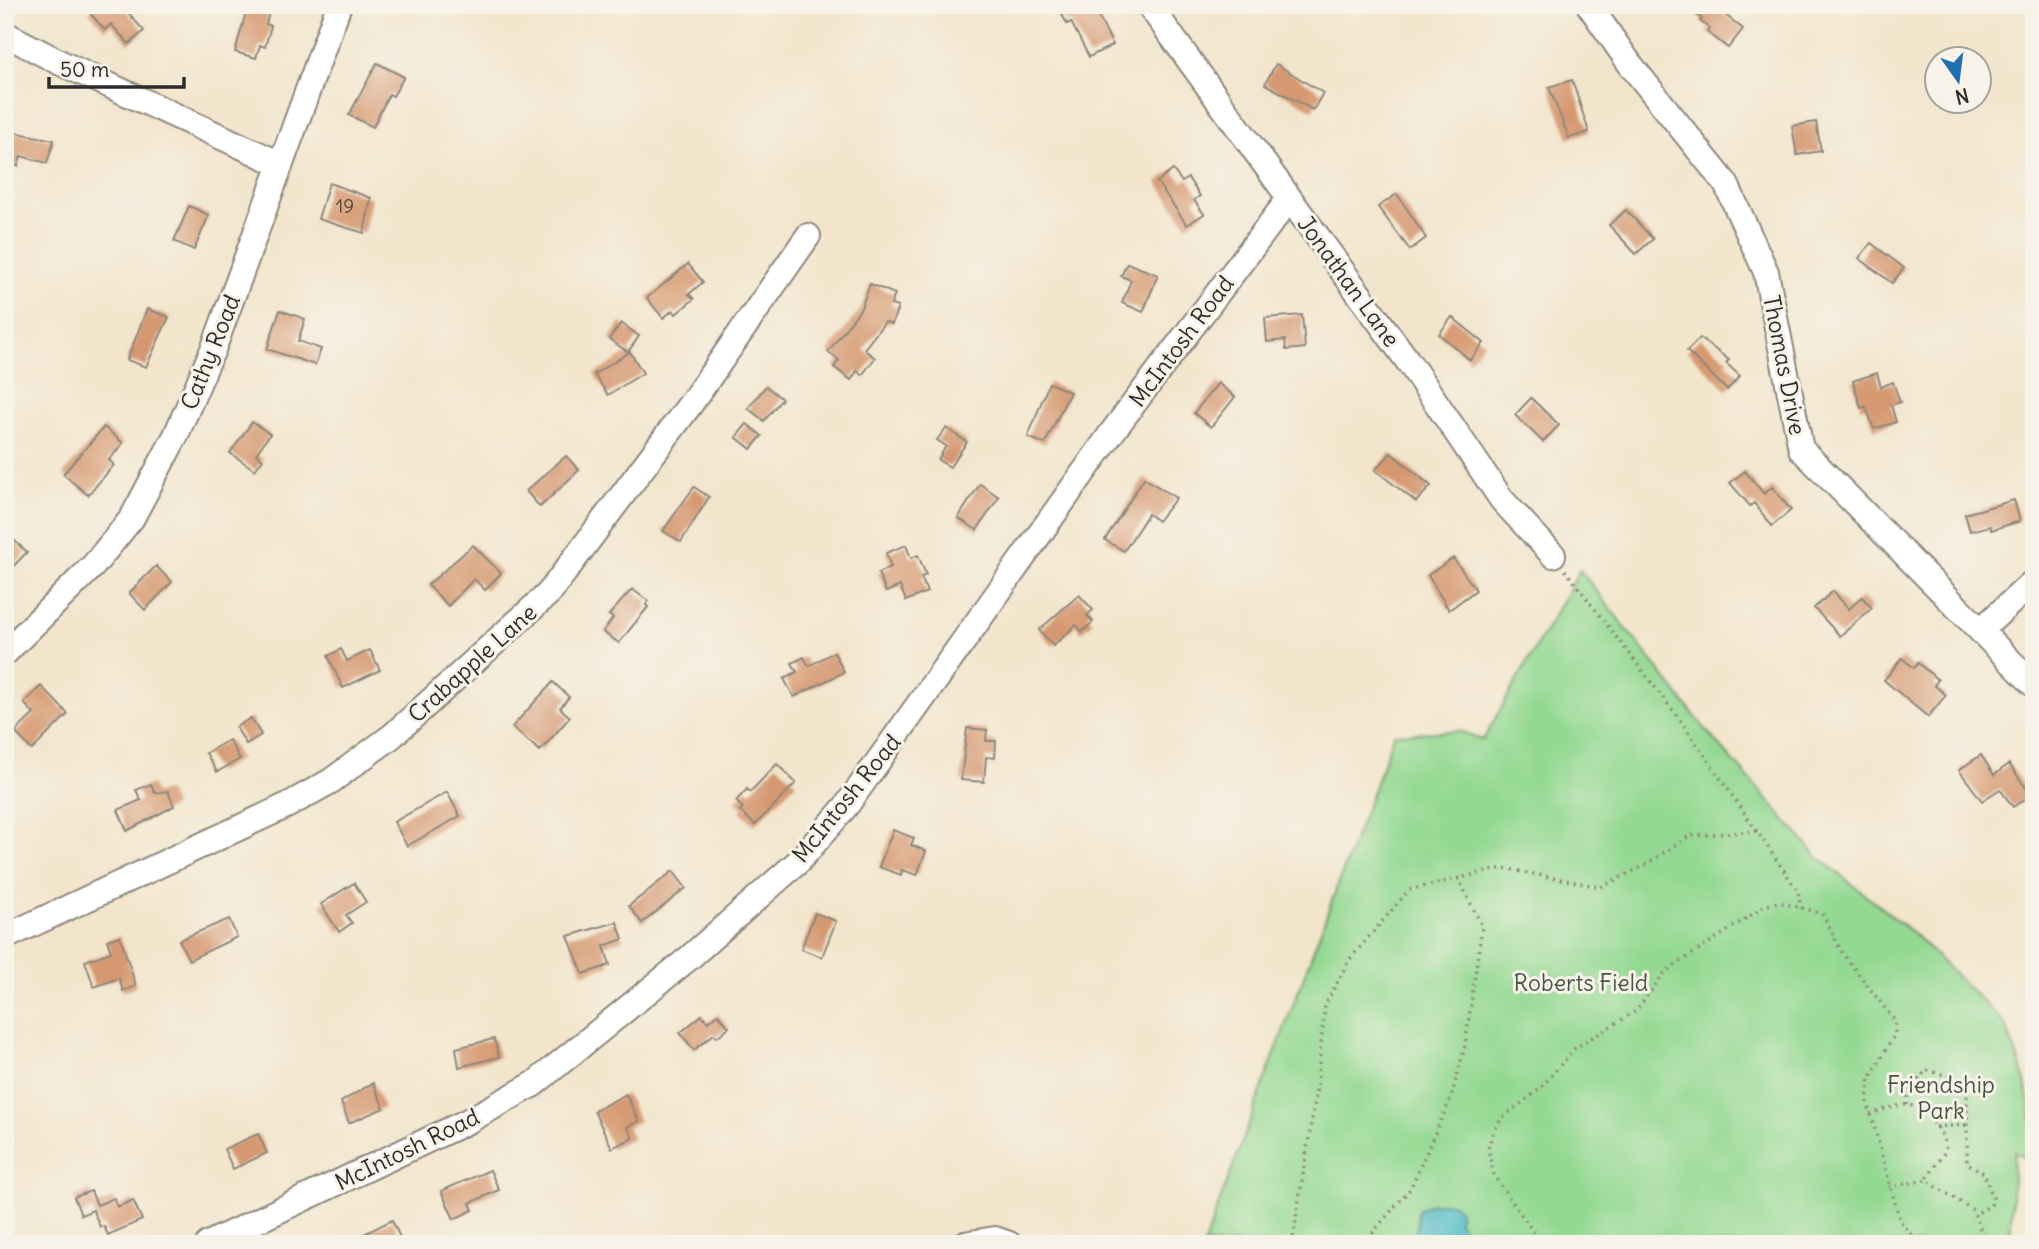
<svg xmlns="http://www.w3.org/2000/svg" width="2039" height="1249" viewBox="0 0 2039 1249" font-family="Delius,sans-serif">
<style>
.green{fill:#94d993;stroke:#60825f;stroke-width:2}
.water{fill:#4ebbc6;stroke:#3c7378;stroke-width:2}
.building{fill:#d5986f}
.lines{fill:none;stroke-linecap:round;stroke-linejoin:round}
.minor-casing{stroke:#8e887c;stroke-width:28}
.path{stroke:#8e887c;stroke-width:3.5;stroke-dasharray:2 5;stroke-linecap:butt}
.minor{stroke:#fff;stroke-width:24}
.labels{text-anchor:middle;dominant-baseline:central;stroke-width:6;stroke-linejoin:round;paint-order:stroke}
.number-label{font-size:19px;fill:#56463c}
.street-label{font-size:23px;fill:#2b2b2b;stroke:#f7f3e8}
.park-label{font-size:23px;fill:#455645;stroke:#f7f3e8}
</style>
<rect width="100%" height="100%" fill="#f7f3e8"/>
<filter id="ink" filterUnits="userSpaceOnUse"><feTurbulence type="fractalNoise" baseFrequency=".0143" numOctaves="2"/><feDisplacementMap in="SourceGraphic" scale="14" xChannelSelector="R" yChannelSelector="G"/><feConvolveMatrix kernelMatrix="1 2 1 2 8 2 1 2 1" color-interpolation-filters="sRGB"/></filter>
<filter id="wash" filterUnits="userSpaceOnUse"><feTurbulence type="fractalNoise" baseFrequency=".00686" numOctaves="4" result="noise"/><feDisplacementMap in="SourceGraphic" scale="28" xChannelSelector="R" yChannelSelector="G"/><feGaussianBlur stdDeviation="1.57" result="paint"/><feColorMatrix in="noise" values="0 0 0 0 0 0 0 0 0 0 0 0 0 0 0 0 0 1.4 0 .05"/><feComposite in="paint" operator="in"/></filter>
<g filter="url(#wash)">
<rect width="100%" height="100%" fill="#f2e5cc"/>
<polygon class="green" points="1580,570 1707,731 1817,856 1914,934 2005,1024 2023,1072 2034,1127 2034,1164 2014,1152 2010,1244 1204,1244 1394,734 1460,731 1483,740"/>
<polygon class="water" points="1432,1203 1453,1203 1459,1211 1459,1222 1476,1244 1406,1244 1411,1241 1417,1228 1418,1210"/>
<g id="blocks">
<g class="building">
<polygon points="97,5 117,5 123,12 126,10 144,31 129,44 111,24 105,30 89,12"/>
<polygon points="248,5 270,9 266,24 271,26 265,47 260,45 256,58 235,52"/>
<polygon points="1057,5 1083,5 1088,13 1095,10 1113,45 1089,57 1071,22 1067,24"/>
<polygon points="1684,5 1713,5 1743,29 1728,48 1707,32 1710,29 1700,21 1702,19"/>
<polygon points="377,63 404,77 393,96 389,94 373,127 349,115"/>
<polygon points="1276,64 1323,93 1313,110 1265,84"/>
<polygon points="1572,80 1589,132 1569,138 1549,87"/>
<polygon points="1816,122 1821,151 1797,155 1792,126"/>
<polygon points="13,132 54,140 47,163 21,156 18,166 5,163"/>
<polygon points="1173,170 1182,182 1188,178 1200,196 1194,200 1204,214 1187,225 1157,182"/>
<polygon points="329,183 371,198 364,233 318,219"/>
<polygon points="1397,194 1426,238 1410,250 1378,207"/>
<polygon points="189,206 209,215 194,250 174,241"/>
<polygon points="1626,210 1653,239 1636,254 1609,225"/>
<polygon points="1871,243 1904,268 1892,283 1859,258"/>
<polygon points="1127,263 1158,275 1143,312 1122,303 1131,280 1121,276"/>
<polygon points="688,264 703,282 689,294 694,299 676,314 673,310 663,318 647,298"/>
<polygon points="870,284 895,294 891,305 898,307 892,324 885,322 864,349 875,358 862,375 857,371 851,380 834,367 839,360 828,352 861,308"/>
<polygon points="147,309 169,317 146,367 127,360"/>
<polygon points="280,310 305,319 298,341 321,349 315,365 267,349"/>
<polygon points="1302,315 1305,348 1286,350 1285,340 1267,342 1265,318"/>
<polygon points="1452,317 1484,343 1470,360 1439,334"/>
<polygon points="621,323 639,336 628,352 609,339"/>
<polygon points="1700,338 1729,360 1726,363 1740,376 1727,390 1687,351"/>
<polygon points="630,352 643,373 608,395 594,374"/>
<polygon points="1877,373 1881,387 1893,382 1900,402 1891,405 1896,422 1874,429 1866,407 1861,408 1853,381"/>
<polygon points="1049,383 1070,392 1045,444 1028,437"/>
<polygon points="1218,383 1235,397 1211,427 1194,413"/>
<polygon points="766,386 782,399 764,421 748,408"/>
<polygon points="1531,398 1559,425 1543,442 1515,415"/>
<polygon points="252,422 270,434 256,454 263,459 255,470 230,453"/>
<polygon points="747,424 762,436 751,449 736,437"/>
<polygon points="104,427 123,443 109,460 114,465 88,495 63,474"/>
<polygon points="946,428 967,442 950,467 938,460 946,446 937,440"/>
<polygon points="1391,453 1431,486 1416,502 1375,470"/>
<polygon points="566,456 579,470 540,507 526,491"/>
<polygon points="1745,471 1764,494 1772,487 1791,510 1772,526 1754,503 1750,506 1730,483"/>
<polygon points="1144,478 1176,498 1158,521 1148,514 1124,551 1105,540"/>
<polygon points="980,484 999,497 977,530 958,518"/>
<polygon points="694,487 709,497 681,542 663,531"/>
<polygon points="2014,500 2020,521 1991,530 1990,526 1970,531 1965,514"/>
<polygon points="5,532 27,552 5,575"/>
<polygon points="473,545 501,573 485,590 474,579 448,606 428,585"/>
<polygon points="906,545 911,558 918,555 926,575 921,577 927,592 906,601 900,586 886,592 878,573 891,567 886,553"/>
<polygon points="1453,558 1476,590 1449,610 1428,575"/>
<polygon points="156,566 172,582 145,610 129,593"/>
<polygon points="632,589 648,601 646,605 648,607 619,643 603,632 613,618 609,615"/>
<polygon points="1833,591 1849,609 1862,597 1872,608 1840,636 1814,608"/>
<polygon points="1079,595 1093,610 1087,615 1093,622 1082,632 1076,625 1053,646 1039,630"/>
<polygon points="341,649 347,661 370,650 380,670 343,688 328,656"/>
<polygon points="834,652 844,672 794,697 784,679 797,672 792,663 804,657 809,666"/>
<polygon points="1902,658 1914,668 1918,663 1938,680 1934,685 1946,695 1928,717 1884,680"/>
<polygon points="553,682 569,697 560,708 570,717 540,751 512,727"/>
<polygon points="41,686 68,714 32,750 15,732 34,714 24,703"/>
<polygon points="251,718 261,735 246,744 236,727"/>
<polygon points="967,728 987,730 986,741 996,741 995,758 986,757 984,782 961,780"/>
<polygon points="229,740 240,759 217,772 206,753"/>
<polygon points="1981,755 1994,775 2009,764 2031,795 2013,807 2000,789 1982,801 1959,770"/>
<polygon points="777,764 796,783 755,825 740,811 743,808 736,801 747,789 750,792"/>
<polygon points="151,784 155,793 168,791 174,806 127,831 118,810 141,800 136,790"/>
<polygon points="447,792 460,816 407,846 394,822"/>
<polygon points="893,830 914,838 911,845 926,851 917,875 902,870 901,875 879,867"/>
<polygon points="673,871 686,888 642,923 629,906"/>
<polygon points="354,883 366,902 346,915 352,923 339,932 321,904"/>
<polygon points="815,913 836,921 822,957 801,949"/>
<polygon points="229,919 237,937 189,960 179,940"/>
<polygon points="617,922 623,939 604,946 610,965 583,974 568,936"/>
<polygon points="120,936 136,986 123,991 119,978 94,987 85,961 111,952 107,940"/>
<polygon points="718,1014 729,1027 717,1037 714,1034 694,1050 680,1033 702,1015 708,1022"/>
<polygon points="494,1039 499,1057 459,1067 456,1048"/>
<polygon points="373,1083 384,1108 349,1123 341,1102"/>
<polygon points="626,1094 639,1121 627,1127 633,1138 612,1148 594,1111"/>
<polygon points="258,1134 267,1153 233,1169 224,1149"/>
<polygon points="490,1170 499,1190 470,1203 473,1210 454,1219 441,1191"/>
<polygon points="91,1191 97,1205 114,1198 117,1207 133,1200 142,1220 108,1235 104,1226 100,1227 93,1210 81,1215 74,1197"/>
<polygon points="392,1220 401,1240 393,1244 344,1244"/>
</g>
</g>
</g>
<g filter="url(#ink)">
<use href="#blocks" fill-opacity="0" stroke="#8e887c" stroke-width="2"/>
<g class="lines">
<g class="minor-casing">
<g id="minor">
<polyline points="1149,5 1410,364 1502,500 1553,555"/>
<polyline points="1589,5 1630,64 1726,184 1766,272 1801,449 2034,685"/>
<polyline points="5,34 61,63 280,164"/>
<polyline points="1981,630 2034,581"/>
<polyline points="5,653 93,566 132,518 176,435 214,347 339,5"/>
<polyline points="5,937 288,805 331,781 392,736 549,593 692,402 808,236"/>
<polyline points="208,1244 468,1121 534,1084 689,958 799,861 847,805 1113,431 1289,199"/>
<polyline points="964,1244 995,1239 1009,1244"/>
</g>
</g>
<g class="path">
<polyline points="1565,570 1681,721 1798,891 1801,908"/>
<polyline points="1907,1105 1908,1095 1926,1070 1967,1081 1967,1163 1984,1173 1993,1198 1991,1205 1974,1215"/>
<path d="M1870 1114C1881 1111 1897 1104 1908 1105 1926 1108 1945 1133 1946 1150L1926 1180"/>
<polyline points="1936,1127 1967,1125"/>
<polyline points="1889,1187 1926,1180 1973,1210 1982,1234 1996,1244"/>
<polyline points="1292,1244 1316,1093 1325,1005 1350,959 1409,890 1503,868 1601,887 1644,866 1689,836 1758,831"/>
<polyline points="1363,1244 1410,1189 1451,1098 1465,1046 1482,926 1458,878"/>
<polyline points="1542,1244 1494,1176 1488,1149 1493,1132 1502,1118 1540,1089 1575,1048 1636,1011 1665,972 1765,906 1778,902 1821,913 1825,918 1842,953 1895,1021 1895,1034 1870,1078 1867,1100 1900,1221 1920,1244"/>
</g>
<use href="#minor" class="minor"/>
</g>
</g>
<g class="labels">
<g class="number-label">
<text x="345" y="206">19</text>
</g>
<g class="street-label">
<text transform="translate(1349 281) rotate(54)">Jonathan Lane</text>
<text transform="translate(1181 341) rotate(-53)">McIntosh Road</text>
<text transform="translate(210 352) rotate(-68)">Cathy Road</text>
<text transform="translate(1785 365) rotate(79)">Thomas Drive</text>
<text transform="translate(472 663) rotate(-42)">Crabapple Lane</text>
<text transform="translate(846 798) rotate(-51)">McIntosh Road</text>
<text transform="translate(407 1149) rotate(-26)">McIntosh Road</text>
</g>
<g class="park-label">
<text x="1581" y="982">Roberts Field</text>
<text x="1941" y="1084">Friendship<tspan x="1941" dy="26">Park</tspan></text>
</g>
</g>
<rect width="2039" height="1249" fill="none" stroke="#f7f3e8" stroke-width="28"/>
<g transform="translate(1958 80) rotate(166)"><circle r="33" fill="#f7f3e8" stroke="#a5a39c" stroke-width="2"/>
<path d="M0-5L12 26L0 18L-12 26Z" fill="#1f6fb2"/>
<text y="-10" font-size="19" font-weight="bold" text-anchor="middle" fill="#2b2b2b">N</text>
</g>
<path d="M49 77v10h135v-10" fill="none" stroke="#2b2b2b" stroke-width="3.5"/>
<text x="60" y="77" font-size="21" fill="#2b2b2b" stroke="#f7f3e8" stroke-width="5" paint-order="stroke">50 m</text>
</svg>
